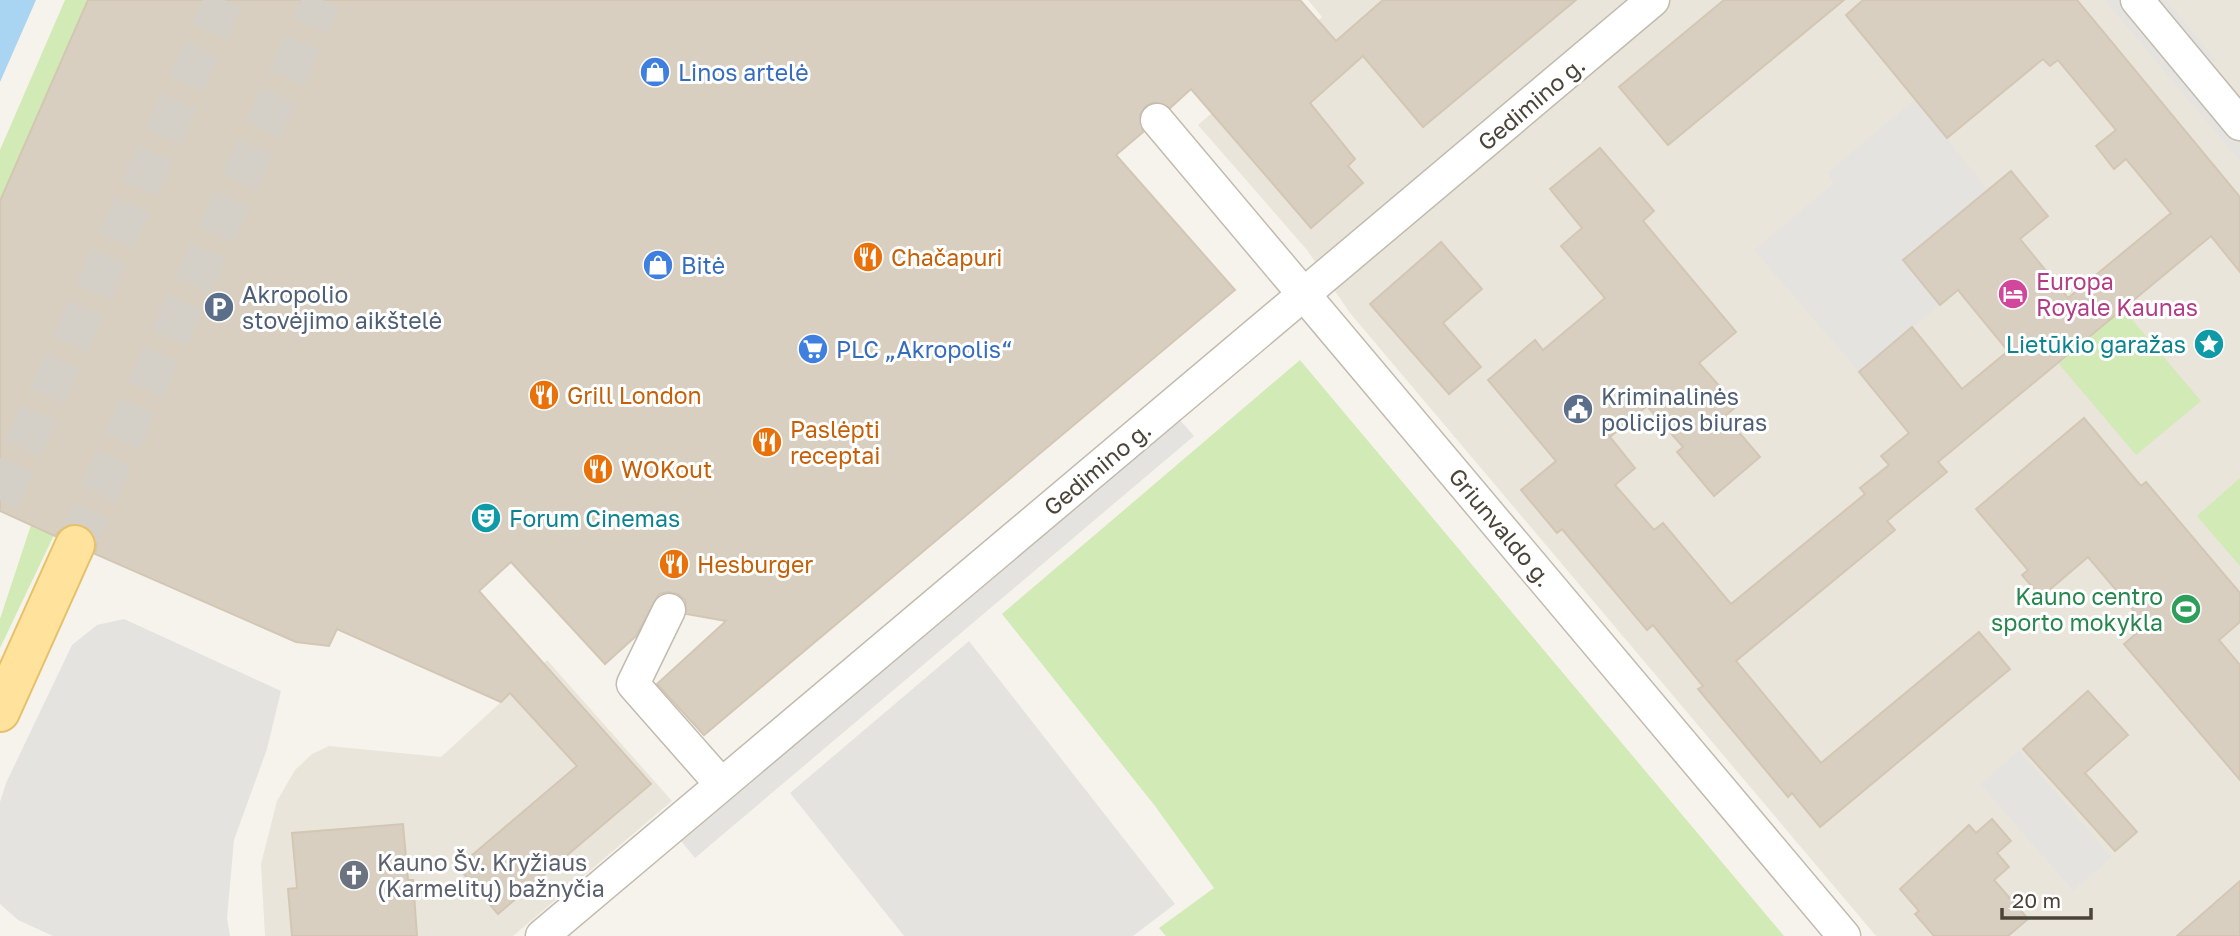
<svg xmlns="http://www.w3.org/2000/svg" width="2240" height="936" viewBox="0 0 2240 936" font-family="'Golos Text',sans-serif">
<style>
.residential{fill:#eae5da}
.green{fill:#d2eab5}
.parking{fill:#e5e3e0}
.water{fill:#a9d4f2}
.building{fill:#d8cfc1;stroke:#d3c7b4;stroke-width:2}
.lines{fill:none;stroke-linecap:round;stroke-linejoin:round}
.primary-tunnel{stroke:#d4d0c8;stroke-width:38;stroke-dasharray:38 19;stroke-linecap:butt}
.street-casing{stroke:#c2bbae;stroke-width:35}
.primary-casing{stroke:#e6c16a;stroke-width:42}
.street{stroke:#fff;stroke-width:32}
.primary{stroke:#ffe39c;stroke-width:38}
.labels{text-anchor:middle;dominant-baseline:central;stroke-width:6;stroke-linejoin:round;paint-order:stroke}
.shop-label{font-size:23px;fill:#366cbe;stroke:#fff;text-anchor:start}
.street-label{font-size:23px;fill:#4b4439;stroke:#fff}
.food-label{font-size:23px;fill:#c56008;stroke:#fff;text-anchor:start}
.hotel-label{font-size:23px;fill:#b23c85;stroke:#fff;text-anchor:start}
.service-label{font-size:23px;fill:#4e5e75;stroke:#fff;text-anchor:start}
.culture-label{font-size:23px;fill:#0d838f;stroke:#fff;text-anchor:end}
.leisure-label{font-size:23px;fill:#27864d;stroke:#fff;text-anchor:end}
.worship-label{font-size:23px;fill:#5b616d;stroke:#fff;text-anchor:start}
</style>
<rect width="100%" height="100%" fill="#f6f3ec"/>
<g class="residential">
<polygon points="1308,0 2240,0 2240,936 1876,936 1350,313 1307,250 1198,125 1322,17"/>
<polygon points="547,660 672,801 513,936 265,936 261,864 277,801 295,770 312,754 329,746 441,757"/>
</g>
<g class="green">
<polygon points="65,0 88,0 0,201 0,150"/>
<polygon points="2123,309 2201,401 2136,455 2059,364"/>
<polygon points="1300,360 1784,936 1166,936 1159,928 1214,888 1155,806 1002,614"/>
<polygon points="2240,478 2240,566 2197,516"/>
<polygon points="31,525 54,535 0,648 0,619"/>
</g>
<g class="parking">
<polygon points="2105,0 2128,0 2240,133 2240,161"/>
<polygon points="2152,0 2166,0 2216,60 2207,67"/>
<polygon points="1915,99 1988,190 1904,260 1940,305 1859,372 1754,250 1834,183 1827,173"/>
<polygon points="1179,419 1194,436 695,858 681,841"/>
<polygon points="124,619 281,691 267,749 234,840 227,918 230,936 53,936 18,920 0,904 0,802 6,783 72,645 97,625"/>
<polygon points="969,641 1175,904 1133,936 904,936 790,793"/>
<polygon points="2019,750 2112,857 2073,891 1980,784"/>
</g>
<polygon class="water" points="0,0 36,0 0,82"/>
<g class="building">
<polygon points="88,0 1300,0 1336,41 1383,0 1576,0 1423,127 1363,56 1310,103 1355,159 1348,166 1363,183 1311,228 1191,89 1170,108 1154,102 1146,106 1140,114 1143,132 1116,155 1235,290 704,735 657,684 726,621 686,614 685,600 678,594 668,592 659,594 636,636 605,664 511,562 479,591 651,784 498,914 458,867 577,766 510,693 501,702 337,629 329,646 296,642 95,554 97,543 93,533 83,525 73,523 63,527 55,536 0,511 0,201"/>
<polygon points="1724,0 1844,0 1668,145 1619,87"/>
<polygon points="1863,0 2077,0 2240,197 2240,272 2211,236 1938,462 1947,472 1887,521 1895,530 1736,661 1821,763 1979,632 2010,669 1820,827 1792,793 1788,797 1698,689 1703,686 1653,625 1647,630 1562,529 1557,533 1521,490 1556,461 1488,380 1535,340 1543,350 1605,298 1561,246 1582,228 1550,189 1600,148 1654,211 1643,221 1736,332 1699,363 1737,406 1725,416 1760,457 1714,496 1677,452 1683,447 1647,406 1610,437 1635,468 1615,485 1654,530 1663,523 1731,604 1865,494 1860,488 1889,465 1881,456 1909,433 1859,372 1912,327 1962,389 2008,351 1958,290 1940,305 1903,260 2011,171 2048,216 2020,239 2068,298 2171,213 2126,159 2114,169 2096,146 2116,130 2058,60 2050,66 2043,59 1947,138 1846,15"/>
<polygon points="1441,242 1482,289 1443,323 1481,367 1449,394 1370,304"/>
<polygon points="2084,418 2141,486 2146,482 2240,593 2240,622 2219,640 2240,665 2240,780 2124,644 2146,625 2088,557 2041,597 2022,575 2028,570 1976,509"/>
<polygon points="2088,691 2128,735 2085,773 2137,832 2115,851 2023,749"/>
<polygon points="1992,819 2011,841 1997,853 2009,867 1994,880 2028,919 2008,936 1934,936 1915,914 1919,911 1900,889 1969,825 1976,833"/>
<polygon points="403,824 408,880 413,880 417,936 292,936 288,889 297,888 292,833"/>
<polygon points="2240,881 2240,936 2177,936"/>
</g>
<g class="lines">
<g class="primary-tunnel">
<polyline points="0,500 224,0"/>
<polyline points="75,545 322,0"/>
</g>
<g class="street-casing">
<g id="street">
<polyline points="2137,0 2240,124"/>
<polyline points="1157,120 1844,936"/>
<polyline points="669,610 633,684 721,784"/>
<polyline points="542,936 1653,0"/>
</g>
</g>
<g class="primary-casing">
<polyline id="primary" points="0,712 75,545"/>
</g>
<use href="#street" class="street"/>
<use href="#primary" class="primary"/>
</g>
<defs>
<g id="shop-disc" transform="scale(1.575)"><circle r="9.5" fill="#3f7fe0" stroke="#fff"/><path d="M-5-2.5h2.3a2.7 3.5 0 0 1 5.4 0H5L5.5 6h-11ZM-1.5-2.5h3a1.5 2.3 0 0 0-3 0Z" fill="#fff"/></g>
<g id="restaurant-disc" transform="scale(1.575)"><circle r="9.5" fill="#e8710a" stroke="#fff"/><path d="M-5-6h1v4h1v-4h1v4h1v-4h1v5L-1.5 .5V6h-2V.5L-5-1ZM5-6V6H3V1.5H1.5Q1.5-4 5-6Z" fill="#fff"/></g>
<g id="hotel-disc" transform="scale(1.575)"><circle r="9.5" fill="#d1479c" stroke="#fff"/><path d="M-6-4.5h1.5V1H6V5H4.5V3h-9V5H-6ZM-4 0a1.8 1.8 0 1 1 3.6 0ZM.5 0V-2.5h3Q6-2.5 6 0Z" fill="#fff"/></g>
<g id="parking-disc" transform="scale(1.575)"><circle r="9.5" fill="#5c6f8a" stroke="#fff"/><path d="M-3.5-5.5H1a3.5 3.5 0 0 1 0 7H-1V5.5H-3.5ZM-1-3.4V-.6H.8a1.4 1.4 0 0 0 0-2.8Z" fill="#fff"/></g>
<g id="sight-disc" transform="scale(1.575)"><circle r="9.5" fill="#0f9aa8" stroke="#fff"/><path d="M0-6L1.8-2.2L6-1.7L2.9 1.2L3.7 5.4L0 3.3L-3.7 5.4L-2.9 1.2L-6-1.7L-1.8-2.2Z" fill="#fff"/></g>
<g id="supermarket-disc" transform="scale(1.575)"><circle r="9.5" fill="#3f7fe0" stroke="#fff"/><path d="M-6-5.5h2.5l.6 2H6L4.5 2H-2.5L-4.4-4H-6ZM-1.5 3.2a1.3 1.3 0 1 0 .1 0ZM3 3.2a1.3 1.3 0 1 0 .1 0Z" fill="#fff"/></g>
<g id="civic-disc" transform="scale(1.575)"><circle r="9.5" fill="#5c6f8a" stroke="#fff"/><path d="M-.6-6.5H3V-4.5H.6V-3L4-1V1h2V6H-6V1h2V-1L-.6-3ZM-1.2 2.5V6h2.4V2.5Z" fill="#fff"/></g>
<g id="theatre-disc" transform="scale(1.575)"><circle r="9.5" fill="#0f9aa8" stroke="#fff"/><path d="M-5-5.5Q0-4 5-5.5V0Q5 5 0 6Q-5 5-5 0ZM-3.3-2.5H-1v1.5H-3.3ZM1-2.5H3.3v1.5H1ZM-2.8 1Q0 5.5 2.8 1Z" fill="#fff"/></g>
<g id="stadium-disc" transform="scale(1.575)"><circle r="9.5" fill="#2e9e5b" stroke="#fff"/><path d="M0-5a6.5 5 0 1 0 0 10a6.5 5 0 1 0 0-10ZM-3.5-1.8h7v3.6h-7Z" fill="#fff"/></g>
<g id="church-disc" transform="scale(1.575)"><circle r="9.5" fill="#6b7280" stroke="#fff"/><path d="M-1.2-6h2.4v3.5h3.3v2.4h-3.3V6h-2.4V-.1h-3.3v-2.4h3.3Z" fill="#fff"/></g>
</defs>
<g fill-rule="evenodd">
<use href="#shop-disc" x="655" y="72"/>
<use href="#restaurant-disc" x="868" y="257"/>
<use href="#shop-disc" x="658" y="265"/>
<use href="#hotel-disc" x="2013" y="294"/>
<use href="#parking-disc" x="219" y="307"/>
<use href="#sight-disc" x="2209" y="344"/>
<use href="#supermarket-disc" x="813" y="349"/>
<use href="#restaurant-disc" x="544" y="395"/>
<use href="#civic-disc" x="1578" y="409"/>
<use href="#restaurant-disc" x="767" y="442"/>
<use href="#restaurant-disc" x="598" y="469"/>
<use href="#theatre-disc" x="486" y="518"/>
<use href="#restaurant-disc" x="674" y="564"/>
<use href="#stadium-disc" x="2186" y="609"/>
<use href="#church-disc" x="354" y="875"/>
</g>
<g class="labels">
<g class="shop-label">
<text x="678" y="72">Linos artelė</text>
<text x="681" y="265">Bitė</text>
<text x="836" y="349">PLC „Akropolis“</text>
</g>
<g class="street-label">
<text transform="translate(1531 103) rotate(-40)">Gedimino g.</text>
<text transform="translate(1097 468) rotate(-40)">Gedimino g.</text>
<text transform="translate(1501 527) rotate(50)">Griunvaldo g.</text>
</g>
<g class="food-label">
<text x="891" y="257">Chačapuri</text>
<text x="567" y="395">Grill London</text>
<text x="790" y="429">Paslėpti<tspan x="790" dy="26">receptai</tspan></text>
<text x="621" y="469">WOKout</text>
<text x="697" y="564">Hesburger</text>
</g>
<g class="hotel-label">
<text x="2036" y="281">Europa<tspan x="2036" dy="26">Royale Kaunas</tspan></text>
</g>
<g class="service-label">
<text x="242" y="294">Akropolio<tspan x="242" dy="26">stovėjimo aikštelė</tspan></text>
<text x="1601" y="396">Kriminalinės<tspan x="1601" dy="26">policijos biuras</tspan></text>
</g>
<g class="culture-label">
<text x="2186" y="344">Lietūkio garažas</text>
<text x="509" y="518" text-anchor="start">Forum Cinemas</text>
</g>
<g class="leisure-label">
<text x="2163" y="596">Kauno centro<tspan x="2163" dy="26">sporto mokykla</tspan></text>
</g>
<g class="worship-label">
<text x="377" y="862">Kauno Šv. Kryžiaus<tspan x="377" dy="26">(Karmelitų) bažnyčia</tspan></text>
</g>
</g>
<path d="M2002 908v10h89v-10" fill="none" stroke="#4b4439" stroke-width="3.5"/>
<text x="2012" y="908" font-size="21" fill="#4b4439" stroke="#ffffff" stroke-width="5" paint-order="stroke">20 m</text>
</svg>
